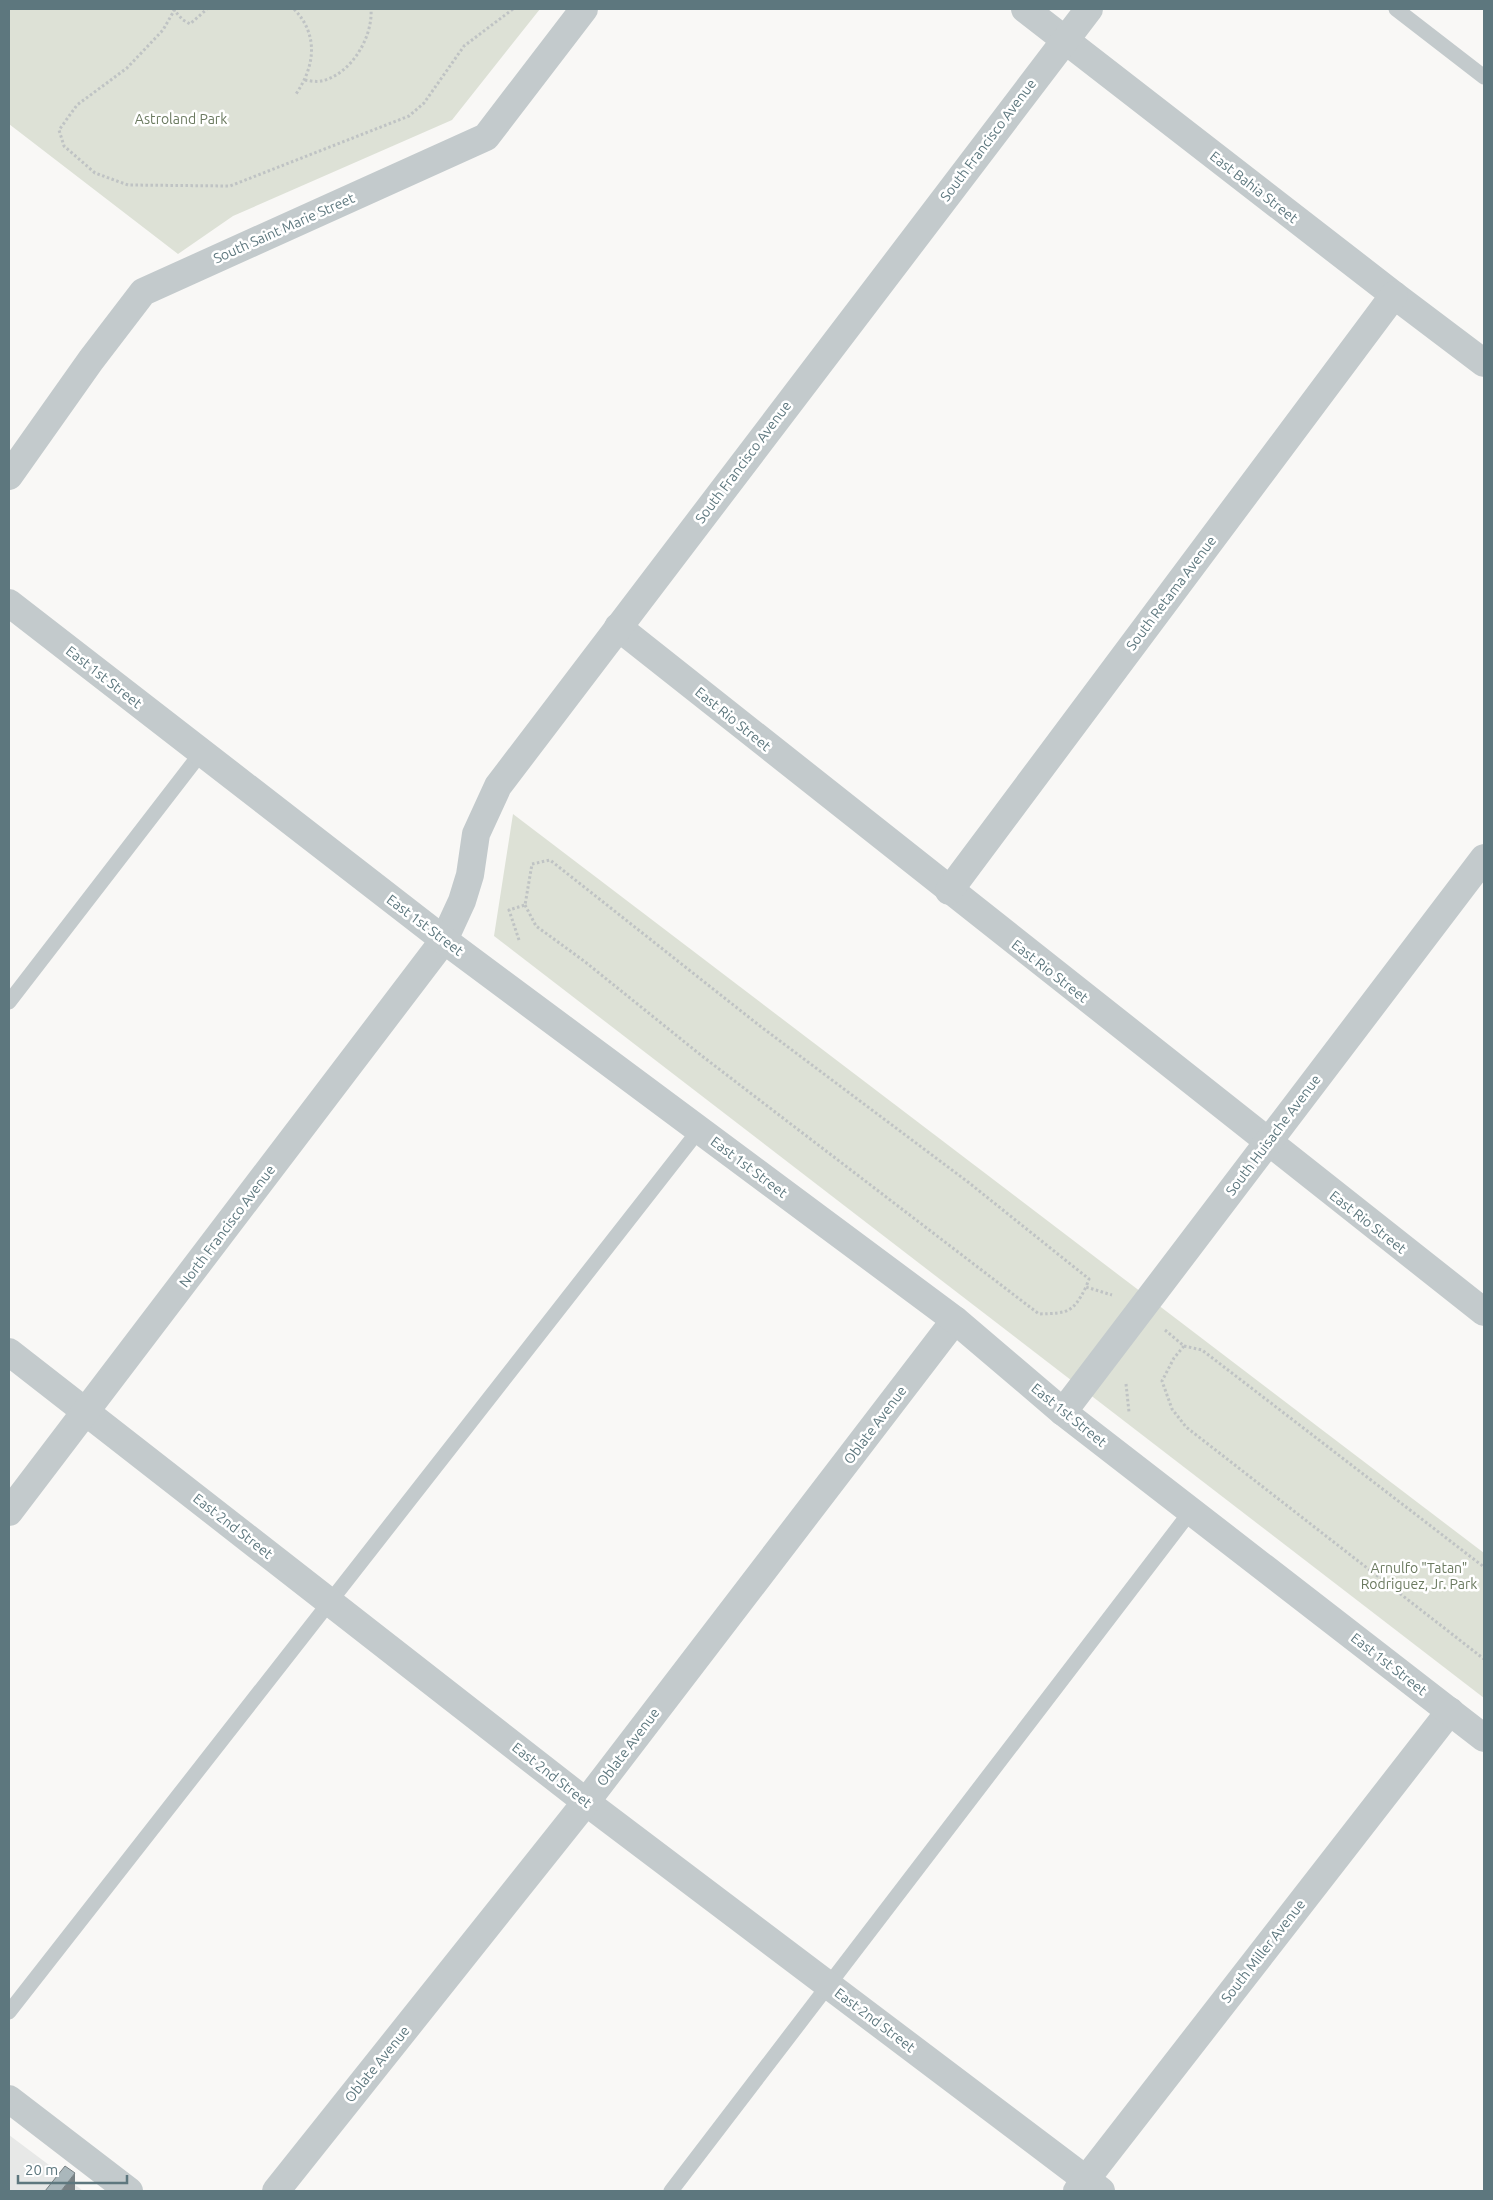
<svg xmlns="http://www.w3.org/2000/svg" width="1493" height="2200" viewBox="0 0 1493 2200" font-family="Ubuntu,sans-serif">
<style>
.built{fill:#e7e8e7}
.green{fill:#dde1d6}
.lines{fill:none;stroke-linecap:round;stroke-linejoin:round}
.path{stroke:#bfc3c4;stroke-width:3;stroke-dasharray:2.5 2.5;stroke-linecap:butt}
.service{stroke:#c3cacc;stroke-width:15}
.minor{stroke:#c3cacc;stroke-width:28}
.tertiary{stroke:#c3cacc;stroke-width:28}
.shaded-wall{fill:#778083}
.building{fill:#aab7bb;stroke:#778083}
.labels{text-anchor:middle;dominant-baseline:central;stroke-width:5;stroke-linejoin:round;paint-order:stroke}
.park-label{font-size:14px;fill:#6b7a60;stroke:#fff}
.street-label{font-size:14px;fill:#5d777e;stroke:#fff}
</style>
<rect width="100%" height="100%" fill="#f9f8f6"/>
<polygon class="built" points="9,2135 65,2177 83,2191 9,2191"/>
<g class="green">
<polygon points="9,9 540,9 452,120 233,216 178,254 9,124"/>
<polygon points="513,814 1484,1553 1484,1698 494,936"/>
</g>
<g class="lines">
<g class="path">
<polyline points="173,9 183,20 190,24 207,9"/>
<polyline points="175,9 163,30 127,68 77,105 59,130 64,146 95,173 128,185 230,186 409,116 424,103 464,46 513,9"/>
<path d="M294 9C319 35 315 66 296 94"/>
<path d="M305 80C310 81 317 82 321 81 351 75 373 37 371 9"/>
<path d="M525 905 536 926 584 961 702 1056 1039 1314C1068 1313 1073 1313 1086 1287"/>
<polyline points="519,940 509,910 525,905 532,864 550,860 760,1026 968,1182 1089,1279 1086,1287 1112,1295"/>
<polyline points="1165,1330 1184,1346 1174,1358 1162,1381 1172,1409 1186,1427 1484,1659"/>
<polyline points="1184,1346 1202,1350 1484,1567"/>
<polyline points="1126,1384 1129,1412"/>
</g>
<g class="service">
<polyline points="1396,9 1484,77"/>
<polyline points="9,1002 201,753"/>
<polyline points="9,2012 699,1130"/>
<polyline points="671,2191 1191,1511"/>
</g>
<g class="minor">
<polyline points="1025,9 1394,295 1484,363"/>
<polyline points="9,476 91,360 143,292 486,137 584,9"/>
<polyline points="618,627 1484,1312"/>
<polyline points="949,891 1394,295"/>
<polyline points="9,1352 586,1802 1101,2191"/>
<polyline points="1063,1412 1484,858"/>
<polyline points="9,1512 444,940 462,901 470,875 476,834 498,786 1089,9"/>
<polyline points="9,2099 129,2191"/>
<polyline points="276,2191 586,1802 955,1320"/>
<polyline points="1077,2191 1450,1711"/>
</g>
<polyline class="tertiary" points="9,603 444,940 955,1320 1063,1412 1484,1738"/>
</g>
<polygon class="shaded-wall" points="75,2173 75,2191 61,2191"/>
<polygon class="building" points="65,2166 75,2173 61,2191 45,2191"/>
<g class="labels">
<g class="park-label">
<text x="181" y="119">Astroland Park</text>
<text x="1419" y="1568">Arnulfo "Tatan"<tspan x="1419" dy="16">Rodriguez, Jr. Park</tspan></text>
</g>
<g class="street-label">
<text transform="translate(988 140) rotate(-53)">South Francisco Avenue</text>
<text transform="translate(1254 187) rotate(38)">East Bahia Street</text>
<text transform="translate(284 228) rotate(-24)">South Saint Marie Street</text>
<text transform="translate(743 462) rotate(-53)">South Francisco Avenue</text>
<text transform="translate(1171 593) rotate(-53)">South Retama Avenue</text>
<text transform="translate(104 677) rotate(38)">East 1st Street</text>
<text transform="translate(733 719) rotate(39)">East Rio Street</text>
<text transform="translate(425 925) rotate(37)">East 1st Street</text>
<text transform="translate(1050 971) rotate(38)">East Rio Street</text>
<text transform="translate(1273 1135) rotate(-53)">South Huisache Avenue</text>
<text transform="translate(749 1167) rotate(37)">East 1st Street</text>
<text transform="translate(1368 1222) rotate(38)">East Rio Street</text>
<text transform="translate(227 1226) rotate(-53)">North Francisco Avenue</text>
<text transform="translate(1069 1415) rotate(39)">East 1st Street</text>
<text transform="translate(875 1425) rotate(-53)">Oblate Avenue</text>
<text transform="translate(233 1526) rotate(38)">East 2nd Street</text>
<text transform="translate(1389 1664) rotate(38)">East 1st Street</text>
<text transform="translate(628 1747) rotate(-53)">Oblate Avenue</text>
<text transform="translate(552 1775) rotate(38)">East 2nd Street</text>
<text transform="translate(1263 1951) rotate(-52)">South Miller Avenue</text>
<text transform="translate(875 2020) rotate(37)">East 2nd Street</text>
<text transform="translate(377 2064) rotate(-51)">Oblate Avenue</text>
</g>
</g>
<rect width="1493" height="2200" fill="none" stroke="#5d777e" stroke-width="20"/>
<path d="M18 2175v8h109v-8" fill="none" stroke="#5d777e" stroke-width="2.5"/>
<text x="25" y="2175" font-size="15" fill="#5d777e" stroke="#ffffff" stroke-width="4" paint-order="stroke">20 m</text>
</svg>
